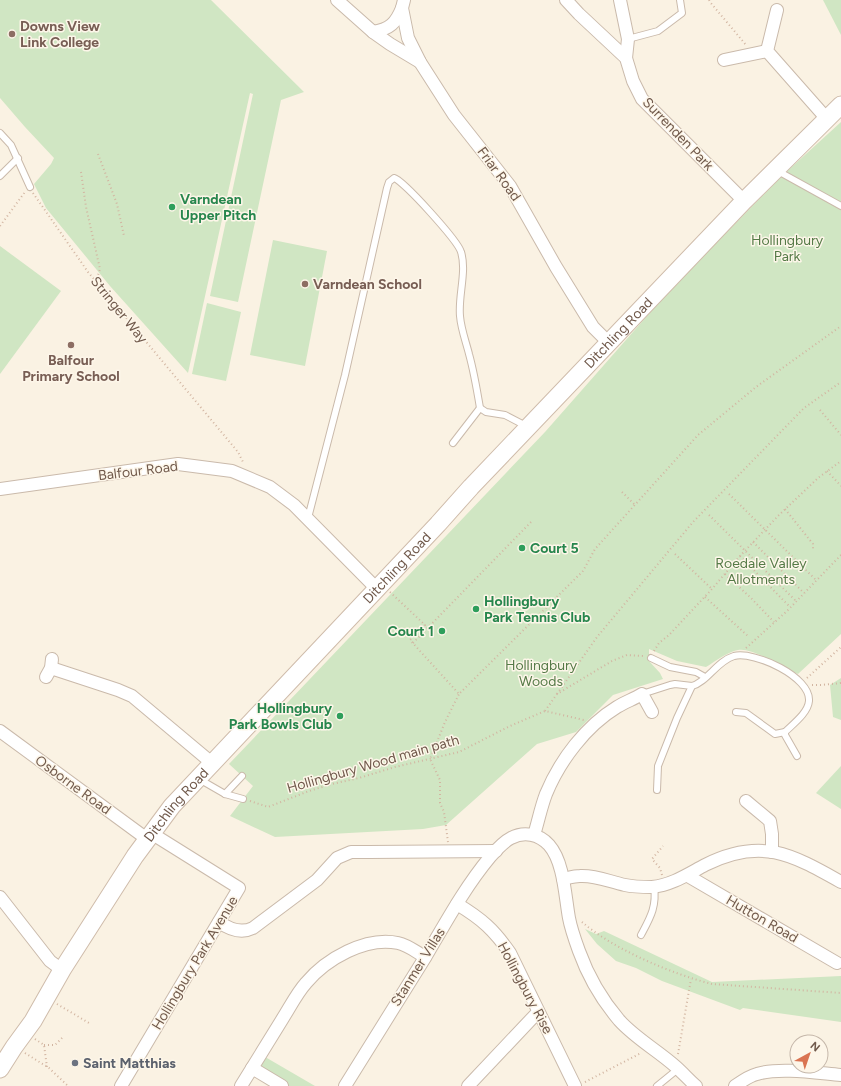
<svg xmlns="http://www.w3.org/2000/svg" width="841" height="1086" viewBox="0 0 841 1086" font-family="Figtree,sans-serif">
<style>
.green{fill:#d0e6c3}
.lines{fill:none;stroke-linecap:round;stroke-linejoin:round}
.lane-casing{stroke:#cabaab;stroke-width:8}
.street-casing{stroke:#cabaab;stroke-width:14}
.secondary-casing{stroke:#cfbcab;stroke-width:19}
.path{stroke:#d2b5a1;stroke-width:2;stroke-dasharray:1 3;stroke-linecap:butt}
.lane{stroke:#fff;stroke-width:6}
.street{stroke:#fff;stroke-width:12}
.secondary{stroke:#fff;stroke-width:17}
.education-dot{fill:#8d6e63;stroke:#fdf6e9;stroke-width:1.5}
.leisure-dot{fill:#2e9e5b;stroke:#fdf6e9;stroke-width:1.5}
.worship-dot{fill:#6b7280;stroke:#fdf6e9;stroke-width:1.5}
.labels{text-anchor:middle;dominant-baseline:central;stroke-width:3;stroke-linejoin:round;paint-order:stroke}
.education-label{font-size:14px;font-weight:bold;fill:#785e54;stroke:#fdf6e9;text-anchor:start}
.street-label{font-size:14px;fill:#70594b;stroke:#fdf6e9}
.leisure-label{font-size:14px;font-weight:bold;fill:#27864d;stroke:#fdf6e9;text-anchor:start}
.park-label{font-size:14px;fill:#557a47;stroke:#fdf6e9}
.worship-label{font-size:14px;font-weight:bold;fill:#5b616d;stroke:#fdf6e9;text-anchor:start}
</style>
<rect width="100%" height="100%" fill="#faf2e3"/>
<g class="green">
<polygon points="0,0 211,0 304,92 281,100 238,302 210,296 253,94 250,93 188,373 110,286 46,208 34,184 51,164 54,158 25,127 0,98"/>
<polygon points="823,0 841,0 841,35"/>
<path d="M841 122V634L798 674C785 668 752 647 738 650 727 652 716 661 706 667L677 661 649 649V661L660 673 663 679 613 695 576 732 537 744 446 825 423 829 275 837 230 816 253 786 229 764 545 432 669 291 784 174Z"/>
<polygon points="273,240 327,251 305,366 250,355"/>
<polygon points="0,246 61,291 0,374"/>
<polygon points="207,303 241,312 226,381 192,374"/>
<polygon points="841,678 841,720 833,717 830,685"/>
<polygon points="841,766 841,809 816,793"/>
<polygon points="585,929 596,934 604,931 712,982 841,976 841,1022 743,1008 740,1010 662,981 636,968 616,961 597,944"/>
<polygon points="260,1054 315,1086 282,1086 252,1068"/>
</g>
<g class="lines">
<g class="lane-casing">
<g id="lane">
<polyline points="628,39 658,31 682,13 680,0"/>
<polyline points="0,133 11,145 30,187"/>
<polyline points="776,170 841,206"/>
<polyline points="0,176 18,158"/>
<polyline points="453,443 480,408"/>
<path d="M308 518 345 375 387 188 389 182 394 178C403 180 458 241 461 252 467 271 458 296 460 316 461 329 466 342 469 354 474 372 477 390 480 408L486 412 505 415 528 427"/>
<polyline points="651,658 670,667 696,672 705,677"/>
<polyline points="642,694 670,685 675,684 692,686"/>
<polyline points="736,712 746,713 775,734 785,732"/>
<polyline points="199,779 225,794 243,799"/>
<path d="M657 790 658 766 677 718 692 686C707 682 717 661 734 656 755 651 811 677 809 701 808 713 793 724 785 732V735L797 756"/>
<polyline points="225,794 242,776"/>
<path d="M641 935C650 918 657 907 654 886"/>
<polyline points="657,1086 678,1069"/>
</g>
</g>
<g class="street-casing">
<g id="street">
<polyline points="337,0 373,32 390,44 420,62"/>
<polyline points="404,0 402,8 408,38 420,62 454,115 510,186 556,267 593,327 609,343"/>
<polyline points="566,0 579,14 626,58 633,81 642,99 744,201"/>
<polyline points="620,0 628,39 626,58"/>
<polyline points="777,10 767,51 827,119"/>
<path d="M373 32C390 29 396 23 402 8"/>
<polyline points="724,60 767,51"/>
<polyline points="0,489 178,464 232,471 270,487 294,505 376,588"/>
<polyline points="51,668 118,690 132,696 212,763"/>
<polyline points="46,677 51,668 52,659"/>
<polyline points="0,731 147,839"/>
<polyline points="746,801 770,821 772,834 772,852"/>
<path d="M534 835C538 822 541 807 546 794 560 760 586 726 617 707 625 702 634 699 642 694L652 712"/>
<polyline points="688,876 837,963"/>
<path d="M563 879C568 878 574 876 580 876 596 875 610 882 625 885 634 887 643 887 652 887 672 885 688 874 705 865 761 837 791 854 841 882"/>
<polyline points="0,897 50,961 62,970"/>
<path d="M457 904C482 919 494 930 510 953L575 1086"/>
<path d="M219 922C229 929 241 934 253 928L317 880 337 858 351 852H369L496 851"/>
<polyline points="252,1068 282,1086"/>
<polyline points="121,1086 239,888 151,833"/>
<path d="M241 1086C255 1063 269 1041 283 1018 290 1007 297 993 306 983 326 959 366 936 398 943 408 945 416 952 425 957"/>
<path d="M345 1086C372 1043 399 999 426 956 446 922 465 887 490 857 496 850 503 842 511 838 524 831 539 834 549 845 564 862 565 896 569 918 571 929 575 940 579 951 588 976 602 1000 619 1020 635 1038 657 1050 675 1066 683 1073 689 1080 696 1086"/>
<polyline points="468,1086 538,1012"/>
<path d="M735 1086C742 1081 749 1076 757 1074 780 1067 817 1073 841 1075"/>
</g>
</g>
<g class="secondary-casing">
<g id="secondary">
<path id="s1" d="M0 1069 14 1047 33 1021 62 970 135 856 172 806 438 524 471 487 744 201 841 105"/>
</g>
</g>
<g class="path">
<polyline points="709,0 710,2 746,45"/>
<polyline points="98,154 117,204 124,236"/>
<polyline points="81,172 86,207 100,269 96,282"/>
<polyline points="33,193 88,272 238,452 244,464"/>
<polyline points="0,226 25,192"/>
<polyline points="820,410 841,435"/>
<polyline points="827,471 841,486"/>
<polyline points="622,492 635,505"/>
<polyline points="729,494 816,580"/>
<polyline points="785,509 813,544 813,550"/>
<polyline points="709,515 796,601"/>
<polyline points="753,542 804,593"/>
<polyline points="675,554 712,589"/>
<polyline points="740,556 790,607"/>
<polyline points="725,574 751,598 774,622"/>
<polyline points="390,592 425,625 410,640 459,694 583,571 595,549 698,435 756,387 841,326"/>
<polyline points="705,597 749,637"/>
<polyline points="413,643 531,522"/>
<polyline points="746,648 787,611 841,555"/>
<polyline points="654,651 659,643 669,635 712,589 740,556 778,516 818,478 841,461"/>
<polyline points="807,678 841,647"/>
<polyline points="812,685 821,685 841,683"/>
<polyline points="557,694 597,637 693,522 804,408 841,382"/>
<polyline points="545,711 557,694 612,661 627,655 644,656"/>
<polyline points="250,801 268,807 309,791 332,784 359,778 395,767 459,752 510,726 545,711 584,720"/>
<polyline points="448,842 444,812 440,803 440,780 430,759 445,722 459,694"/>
<polyline points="662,875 660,868 652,859 663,846"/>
<path d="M582 922C613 949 672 974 712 984L841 993"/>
<polyline points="57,1004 89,1023"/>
<polyline points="35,1039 44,1045 47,1067"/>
<polyline points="44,1045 55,1045 64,1036"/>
<polyline points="25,1053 49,1068 68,1086"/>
<polyline points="678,1054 691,979"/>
<polyline points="585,1082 641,1053"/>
</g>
<use href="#lane" class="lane"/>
<use href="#street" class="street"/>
<use href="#secondary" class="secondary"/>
</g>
<g class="education-dot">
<circle cx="12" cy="34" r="4"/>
<circle cx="305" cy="284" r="4"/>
<circle cx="71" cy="345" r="4"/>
</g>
<g class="leisure-dot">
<circle cx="172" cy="207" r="4"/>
<circle cx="522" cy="548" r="4"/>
<circle cx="476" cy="609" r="4"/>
<circle cx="442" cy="631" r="4"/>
<circle cx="340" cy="716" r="4"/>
</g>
<circle class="worship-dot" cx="75" cy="1063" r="4"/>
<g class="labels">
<g class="education-label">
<text x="20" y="26">Downs View<tspan x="20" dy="16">Link College</tspan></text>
<text x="313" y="284">Varndean School</text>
<text x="71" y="360" text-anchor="middle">Balfour<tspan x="71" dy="16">Primary School</tspan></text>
</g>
<g class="street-label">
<text transform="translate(678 134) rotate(46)">Surrenden Park</text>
<text transform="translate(499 174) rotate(54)">Friar Road</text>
<text transform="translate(119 310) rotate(51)">Stringer Way</text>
<text stroke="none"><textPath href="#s1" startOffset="965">Ditchling Road</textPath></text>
<text transform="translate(138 471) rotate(-7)">Balfour Road</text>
<text stroke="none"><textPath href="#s1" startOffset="642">Ditchling Road</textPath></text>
<text transform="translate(373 764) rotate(-16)">Hollingbury Wood main path</text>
<text transform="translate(73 785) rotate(36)">Osborne Road</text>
<text stroke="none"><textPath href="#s1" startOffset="318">Ditchling Road</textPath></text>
<text transform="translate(762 919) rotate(30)">Hutton Road</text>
<text transform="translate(195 963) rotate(-59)">Hollingbury Park Avenue</text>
<text transform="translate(418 967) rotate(-58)">Stanmer Villas</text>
<text transform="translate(525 988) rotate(62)">Hollingbury Rise</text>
</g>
<g class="leisure-label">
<text x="180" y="199">Varndean<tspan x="180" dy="16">Upper Pitch</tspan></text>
<text x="530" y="548">Court 5</text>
<text x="484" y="601">Hollingbury<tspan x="484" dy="16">Park Tennis Club</tspan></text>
<text x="434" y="631" text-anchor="end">Court 1</text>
<text x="332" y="708" text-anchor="end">Hollingbury<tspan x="332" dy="16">Park Bowls Club</tspan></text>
</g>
<g class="park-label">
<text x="787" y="240">Hollingbury<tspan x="787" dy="16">Park</tspan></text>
<text x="761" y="563">Roedale Valley<tspan x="761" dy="16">Allotments</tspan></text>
<text x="541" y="665">Hollingbury<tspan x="541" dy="16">Woods</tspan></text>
</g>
<g class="worship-label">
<text x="83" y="1063">Saint Matthias</text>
</g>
</g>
<g transform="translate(809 1054) rotate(40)"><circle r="19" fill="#fdf6e9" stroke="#c5b7aa"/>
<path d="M0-3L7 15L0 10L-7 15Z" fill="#da7452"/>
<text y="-6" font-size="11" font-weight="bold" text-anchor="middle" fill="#70594b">N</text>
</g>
</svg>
